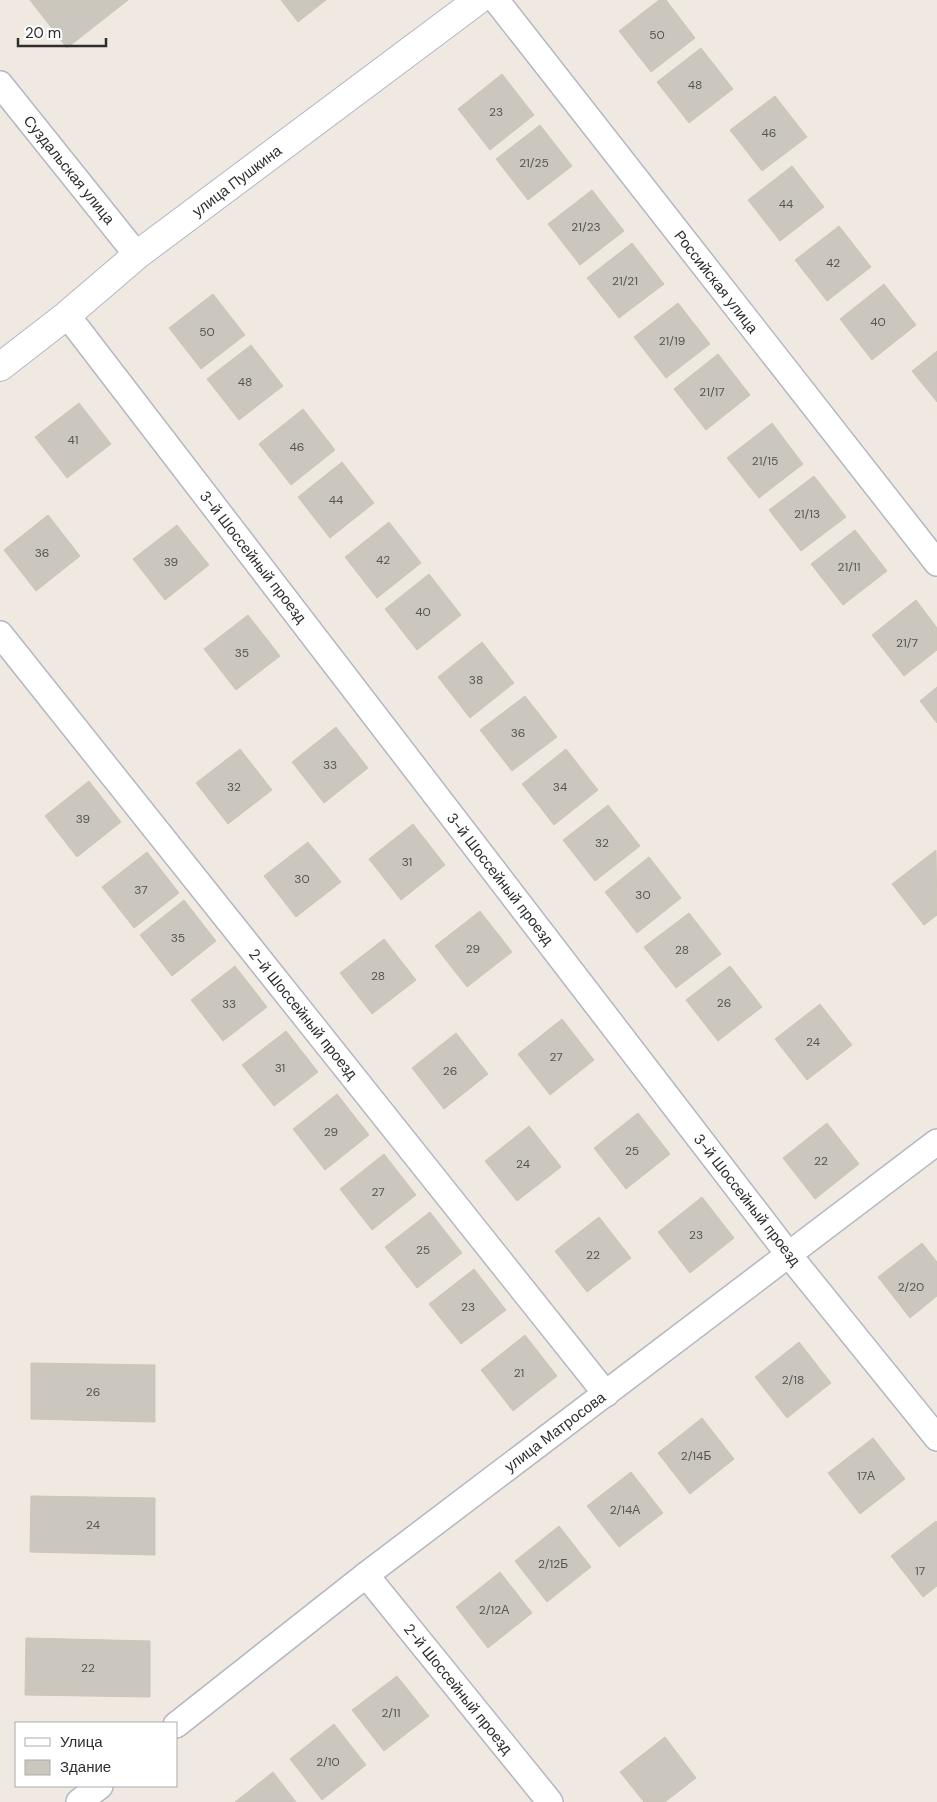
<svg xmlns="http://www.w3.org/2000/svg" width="937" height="1802" viewBox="0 0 937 1802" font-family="'DM Sans',sans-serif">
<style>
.building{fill:#cbc7bf;stroke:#cbc5ba}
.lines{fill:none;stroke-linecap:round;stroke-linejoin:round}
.minor-casing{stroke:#b4b7c1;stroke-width:28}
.tertiary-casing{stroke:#b4b7c1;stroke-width:30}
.minor{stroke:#fff;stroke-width:25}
.tertiary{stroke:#fff;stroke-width:28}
.labels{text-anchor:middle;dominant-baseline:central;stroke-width:4;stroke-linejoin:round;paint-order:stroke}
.number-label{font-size:12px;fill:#555452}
.street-label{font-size:15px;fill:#2e2e2e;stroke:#fff}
</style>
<rect width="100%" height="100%" fill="#efe9e1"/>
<g class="building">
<polygon points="30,0 128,0 67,48"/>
<polygon points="281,0 326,0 298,22"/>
<polygon points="659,0 666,0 695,38 651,72 619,31"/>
<polygon points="701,48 733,89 689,123 657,82"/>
<polygon points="502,74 534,115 490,150 458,109"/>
<polygon points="775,96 807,137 762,171 730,130"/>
<polygon points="540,125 572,166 528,200 496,159"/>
<polygon points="792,166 824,207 780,241 748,200"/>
<polygon points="592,190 624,231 580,265 548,224"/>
<polygon points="839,226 871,267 827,301 795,260"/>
<polygon points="632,243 664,284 619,318 587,278"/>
<polygon points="884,284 916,325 872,360 840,319"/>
<polygon points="213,294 245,335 201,369 169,328"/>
<polygon points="678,303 710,344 666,378 634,337"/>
<polygon points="251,345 283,386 239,420 207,379"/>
<polygon points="937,351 937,402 912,371"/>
<polygon points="718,354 750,395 706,430 674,389"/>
<polygon points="79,403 111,444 67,478 35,437"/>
<polygon points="303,409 335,450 291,485 259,444"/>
<polygon points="772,423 803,464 759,498 727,458"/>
<polygon points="342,462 374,503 330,538 298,497"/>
<polygon points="814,476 846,517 801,551 769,510"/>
<polygon points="48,515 80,556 36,591 4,550"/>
<polygon points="389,522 421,563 377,598 345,557"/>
<polygon points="177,525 209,565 165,600 133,559"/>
<polygon points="855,530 887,571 843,605 811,564"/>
<polygon points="429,574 461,615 417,650 385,609"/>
<polygon points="916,600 937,628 937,650 904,676 872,635"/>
<polygon points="248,615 280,656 236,690 204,649"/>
<polygon points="482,642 514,683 470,718 438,677"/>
<polygon points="937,687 937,723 920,701"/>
<polygon points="525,696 557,737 512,771 480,730"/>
<polygon points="336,727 368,768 324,803 292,762"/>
<polygon points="240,749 272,790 228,824 196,783"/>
<polygon points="566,749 598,790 554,825 522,784"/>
<polygon points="89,781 121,822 77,857 45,816"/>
<polygon points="608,805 640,846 595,881 563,840"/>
<polygon points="413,824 445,865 401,900 369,859"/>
<polygon points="308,842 341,882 296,917 264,876"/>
<polygon points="936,850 937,915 924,925 892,884"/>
<polygon points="147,852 179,893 134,928 102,887"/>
<polygon points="649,857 681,898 637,933 605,892"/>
<polygon points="184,900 216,941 172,976 140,935"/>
<polygon points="480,911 512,952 467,987 435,946"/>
<polygon points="689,913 721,954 676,988 644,947"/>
<polygon points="384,939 416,980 372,1014 340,973"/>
<polygon points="235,966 267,1007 223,1041 191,1000"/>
<polygon points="730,966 762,1007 718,1041 686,1000"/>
<polygon points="820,1004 852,1045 807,1080 775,1039"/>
<polygon points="562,1019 594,1060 550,1095 518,1054"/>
<polygon points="286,1031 318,1072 274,1106 242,1065"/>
<polygon points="456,1033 488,1074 444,1109 412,1068"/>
<polygon points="337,1094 369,1135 325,1170 293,1129"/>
<polygon points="638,1113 670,1154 626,1189 594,1148"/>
<polygon points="827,1123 859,1164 815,1199 783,1158"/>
<polygon points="529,1126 561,1167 517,1201 485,1161"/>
<polygon points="384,1154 416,1195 372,1230 340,1189"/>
<polygon points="702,1197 734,1238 690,1273 658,1232"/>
<polygon points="430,1212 462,1253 417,1288 385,1247"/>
<polygon points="599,1217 631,1258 587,1292 555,1251"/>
<polygon points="922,1243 937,1262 937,1296 910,1318 878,1277"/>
<polygon points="474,1269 506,1310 461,1344 429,1304"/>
<polygon points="525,1335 557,1376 513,1411 481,1370"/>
<polygon points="799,1342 831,1383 787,1418 755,1377"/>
<polygon points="31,1363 155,1365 155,1422 31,1419"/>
<polygon points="702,1418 734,1459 690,1494 658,1453"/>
<polygon points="873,1438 905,1479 860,1514 828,1473"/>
<polygon points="631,1472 663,1513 619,1547 587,1506"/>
<polygon points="31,1496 155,1498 155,1555 30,1552"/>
<polygon points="936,1521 937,1523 937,1586 923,1597 891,1556"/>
<polygon points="559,1526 591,1567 547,1602 515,1561"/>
<polygon points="500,1572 532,1613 488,1648 456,1607"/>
<polygon points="26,1638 150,1641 150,1697 25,1695"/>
<polygon points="397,1676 429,1716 384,1751 352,1710"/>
<polygon points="334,1724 366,1765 322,1800 290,1759"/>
<polygon points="665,1737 696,1778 665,1802 644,1802 620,1772"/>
<polygon points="273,1772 296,1802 235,1802"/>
</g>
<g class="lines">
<g class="minor-casing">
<g id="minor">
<polyline points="496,0 937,563"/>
<polyline points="0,84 137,255"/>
<polyline points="67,315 789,1255 937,1438"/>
<polyline points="0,634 606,1394"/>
<polyline points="366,1575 550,1802"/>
<polyline points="176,1725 366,1575 937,1142"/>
<polyline points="79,1802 100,1786"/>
</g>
</g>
<g class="tertiary-casing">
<polyline id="tertiary" points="0,367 67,315 137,255 478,0"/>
</g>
<use href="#minor" class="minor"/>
<use href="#tertiary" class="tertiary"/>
</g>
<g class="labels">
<g class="number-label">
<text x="657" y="35">50</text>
<text x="695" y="85">48</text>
<text x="496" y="112">23</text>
<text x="769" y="133">46</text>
<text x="534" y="163">21/25</text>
<text x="786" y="204">44</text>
<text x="586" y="227">21/23</text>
<text x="833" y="263">42</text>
<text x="625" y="281">21/21</text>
<text x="878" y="322">40</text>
<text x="207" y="332">50</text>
<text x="672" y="341">21/19</text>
<text x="245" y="382">48</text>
<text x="712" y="392">21/17</text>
<text x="73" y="440">41</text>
<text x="297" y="447">46</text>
<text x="765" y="461">21/15</text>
<text x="336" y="500">44</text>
<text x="807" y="514">21/13</text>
<text x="42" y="553">36</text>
<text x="383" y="560">42</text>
<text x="171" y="562">39</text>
<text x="849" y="567">21/11</text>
<text x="423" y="612">40</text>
<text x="907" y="643">21/7</text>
<text x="242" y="653">35</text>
<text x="476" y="680">38</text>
<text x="518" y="733">36</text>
<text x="330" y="765">33</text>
<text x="234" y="787">32</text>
<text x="560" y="787">34</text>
<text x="83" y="819">39</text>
<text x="602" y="843">32</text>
<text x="407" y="862">31</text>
<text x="302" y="879">30</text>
<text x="141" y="890">37</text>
<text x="643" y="895">30</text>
<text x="178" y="938">35</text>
<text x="473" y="949">29</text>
<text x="682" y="950">28</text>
<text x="378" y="976">28</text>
<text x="724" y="1003">26</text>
<text x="229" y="1004">33</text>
<text x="813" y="1042">24</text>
<text x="556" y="1057">27</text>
<text x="280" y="1068">31</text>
<text x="450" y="1071">26</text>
<text x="331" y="1132">29</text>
<text x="632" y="1151">25</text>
<text x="821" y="1161">22</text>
<text x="523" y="1164">24</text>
<text x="378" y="1192">27</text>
<text x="696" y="1235">23</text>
<text x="423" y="1250">25</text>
<text x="593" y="1255">22</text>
<text x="911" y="1287">2/20</text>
<text x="468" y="1307">23</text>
<text x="519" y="1373">21</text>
<text x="793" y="1380">2/18</text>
<text x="93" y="1392">26</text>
<text x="696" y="1456">2/14Б</text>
<text x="866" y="1476">17А</text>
<text x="625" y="1510">2/14А</text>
<text x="93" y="1525">24</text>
<text x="553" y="1564">2/12Б</text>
<text x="920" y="1571">17</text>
<text x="494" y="1610">2/12А</text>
<text x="88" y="1668">22</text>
<text x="391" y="1713">2/11</text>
<text x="328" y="1762">2/10</text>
</g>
<g class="street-label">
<text transform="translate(69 170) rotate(51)">Суздальская улица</text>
<text transform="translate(237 181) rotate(-37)">улица Пушкина</text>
<text transform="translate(716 282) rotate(52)">Российская улица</text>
<text transform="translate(253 557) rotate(52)">3-й Шоссейный проезд</text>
<text transform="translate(500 879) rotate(52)">3-й Шоссейный проезд</text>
<text transform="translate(303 1014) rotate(51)">2-й Шоссейный проезд</text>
<text transform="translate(747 1200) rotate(52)">3-й Шоссейный проезд</text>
<text transform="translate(555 1432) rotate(-37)">улица Матросова</text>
<text transform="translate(458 1689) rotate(51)">2-й Шоссейный проезд</text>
</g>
</g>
<rect x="15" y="1722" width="162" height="65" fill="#ffffff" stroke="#ababab"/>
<rect x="25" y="1738" width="25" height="8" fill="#ffffff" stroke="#ababab"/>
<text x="60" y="1747" font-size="15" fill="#2e2e2e">Улица</text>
<rect x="25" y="1760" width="25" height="15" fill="#cbc7bf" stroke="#ababab"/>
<text x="60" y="1772" font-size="15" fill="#2e2e2e">Здание</text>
<path d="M18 38v8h88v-8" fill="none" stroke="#2e2e2e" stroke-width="2.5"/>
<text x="25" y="38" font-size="15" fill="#2e2e2e" stroke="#ffffff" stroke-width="4" paint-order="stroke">20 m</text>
</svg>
